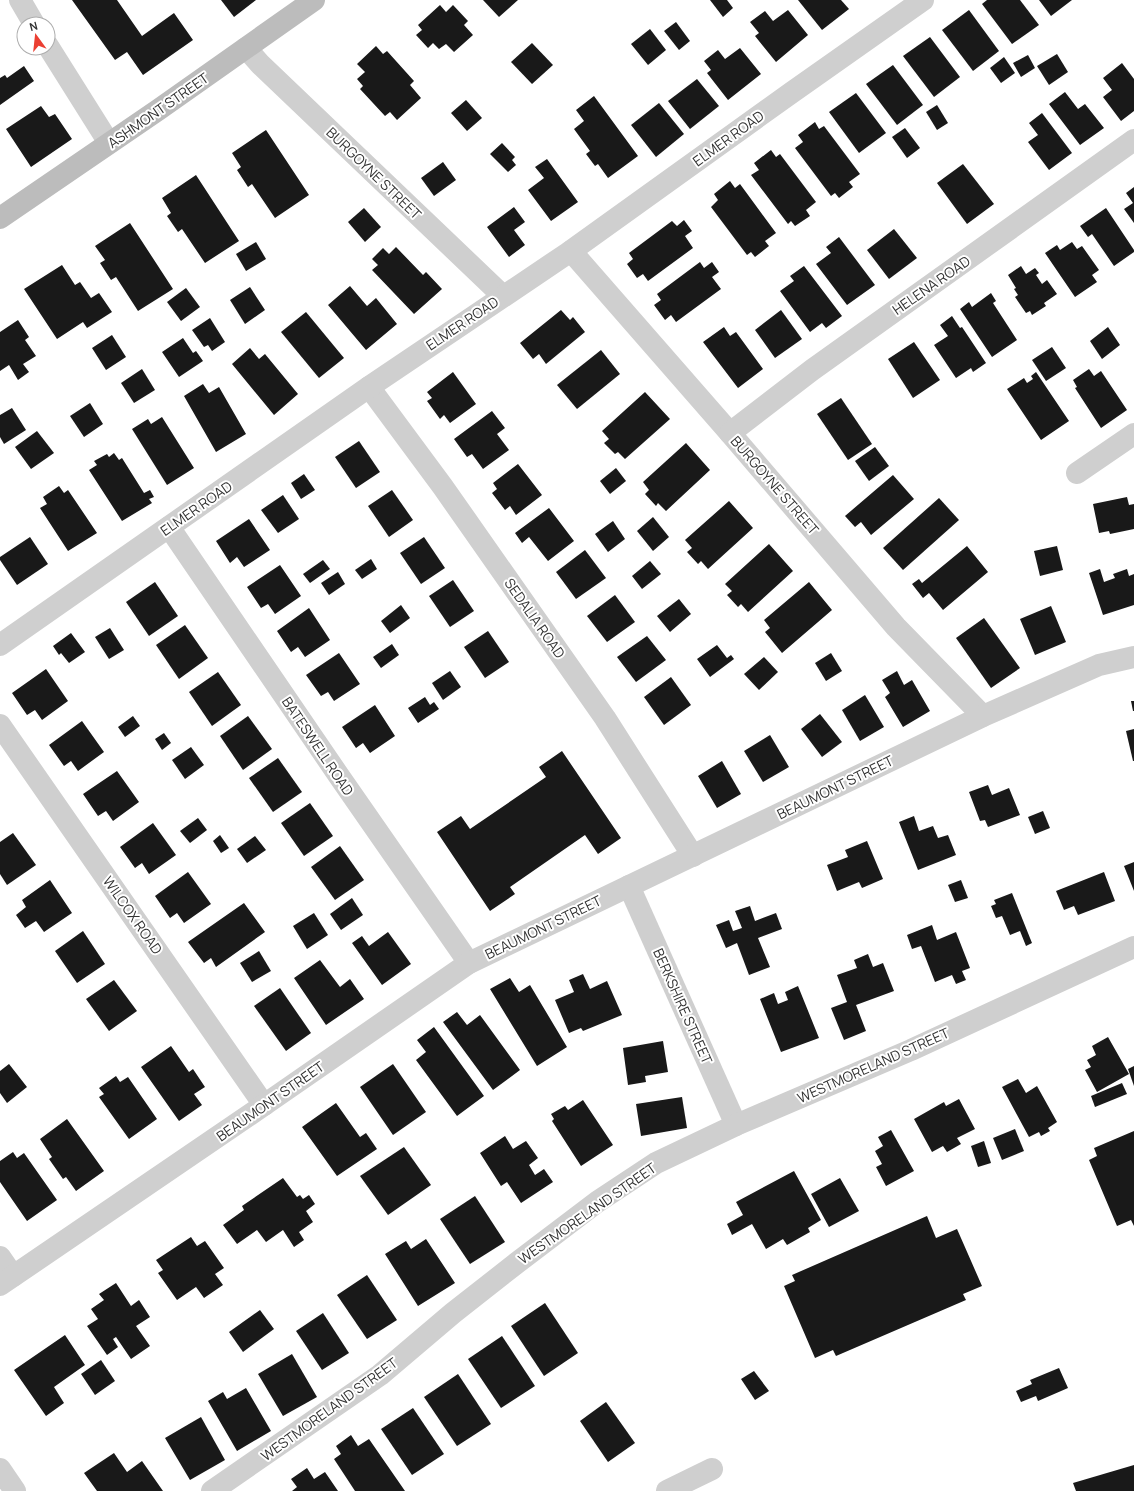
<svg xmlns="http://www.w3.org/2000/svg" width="1134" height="1491" viewBox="0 0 1134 1491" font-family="Manrope,sans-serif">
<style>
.building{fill:#191919}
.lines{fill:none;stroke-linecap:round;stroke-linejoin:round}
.minor{stroke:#cfcfcf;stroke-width:22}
.secondary{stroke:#bcbcbc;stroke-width:22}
.labels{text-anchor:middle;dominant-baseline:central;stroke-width:4;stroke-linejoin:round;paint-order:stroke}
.street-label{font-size:14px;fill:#323232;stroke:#fff}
</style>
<rect width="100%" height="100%" fill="#fff"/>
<g class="building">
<polygon points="72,0 117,0 142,36 174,13 193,40 143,75 127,52 115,60"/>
<polygon points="221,0 256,0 234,17"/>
<polygon points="483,0 518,0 499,17"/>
<polygon points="710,0 727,0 733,8 723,17"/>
<polygon points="798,0 841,0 849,9 822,30"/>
<polygon points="987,0 1020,0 1039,25 1012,44 982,4"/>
<polygon points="1039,0 1072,0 1051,16"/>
<polygon points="440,5 446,12 453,5 468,21 464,25 473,35 454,52 446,44 439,49 433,43 428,48 416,35 422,30 418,25"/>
<polygon points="788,10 808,35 776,62 755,36 759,33 750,22 765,11 773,21"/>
<polygon points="969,10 999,51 973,71 942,30"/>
<polygon points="676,22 690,41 679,50 664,31"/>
<polygon points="650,29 666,50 648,65 631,44"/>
<polygon points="930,37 960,77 934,97 903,56"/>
<polygon points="532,43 553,65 532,84 511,62"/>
<polygon points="376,46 383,54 387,51 414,81 410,85 421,98 397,120 390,112 385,116 360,89 363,86 357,79 365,72 357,64"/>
<polygon points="740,48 761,74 728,100 707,73 711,70 704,61 718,50 725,59"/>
<polygon points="1057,54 1068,72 1049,85 1037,66"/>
<polygon points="1028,55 1035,68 1021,77 1013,63"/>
<polygon points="1004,57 1015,73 1001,83 990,68"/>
<polygon points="1122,63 1134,79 1134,111 1121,121 1103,97 1112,90 1103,78"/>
<polygon points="893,65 923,105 897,125 866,84"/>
<polygon points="24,66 34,81 0,105 0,78 5,75 7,78"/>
<polygon points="697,79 719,106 690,129 668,101"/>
<polygon points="1065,92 1078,109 1085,104 1104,128 1080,145 1049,104"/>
<polygon points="856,93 886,133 859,153 829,112"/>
<polygon points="594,96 638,156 608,178 598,164 595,166 586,154 590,151 574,129 584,121 576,110"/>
<polygon points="466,100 482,118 467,131 451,113"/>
<polygon points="659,103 684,134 656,157 631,125"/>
<polygon points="937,105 948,123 937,130 926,112"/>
<polygon points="41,106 49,117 55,114 72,139 31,167 6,129"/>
<polygon points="1042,113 1072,153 1049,170 1028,142 1038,135 1029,123"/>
<polygon points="815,122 819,129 824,126 860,174 849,182 853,187 839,198 835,193 831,196 795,148 803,142 798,135"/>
<polygon points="905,128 920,148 907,158 892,137"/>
<polygon points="266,130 309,195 275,218 252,184 248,187 237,170 241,167 232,153"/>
<polygon points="502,143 515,157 512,160 516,165 508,172 490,154"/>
<polygon points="771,150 776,157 780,154 816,202 806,210 810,216 795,226 791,221 788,224 751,175 759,170 754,163"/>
<polygon points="547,159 578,202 551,221 528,190 544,178 535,167"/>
<polygon points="443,162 456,180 434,196 421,178"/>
<polygon points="963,164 994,204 967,224 937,183"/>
<polygon points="196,175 239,241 205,263 182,229 178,232 167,216 171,213 162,198"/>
<polygon points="730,181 735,188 740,184 776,233 765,241 769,246 755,257 751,252 747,255 711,207 718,200 714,194"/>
<polygon points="1134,187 1134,223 1124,209 1133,203 1126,193"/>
<polygon points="514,207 525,222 514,230 525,245 509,257 487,227"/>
<polygon points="364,208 381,227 365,242 348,222"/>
<polygon points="1106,208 1134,250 1134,252 1114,266 1092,234 1088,237 1080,226"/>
<polygon points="684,220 692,231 685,236 693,248 648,281 643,274 637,278 627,264 633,259 629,253 672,221 677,226"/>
<polygon points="130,223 173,289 138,311 116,277 111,280 100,263 105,260 95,246"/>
<polygon points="894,229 917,258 889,279 867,250"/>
<polygon points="839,237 875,285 847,305 816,264 831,253 826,247"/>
<polygon points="256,242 266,259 246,271 236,254"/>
<polygon points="1072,242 1077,249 1082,246 1099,270 1092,275 1097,282 1075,297 1045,253 1057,245 1060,250"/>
<polygon points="396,247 423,275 426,272 442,289 414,314 372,270 378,265 372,259 383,248 389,254"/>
<polygon points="700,262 704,268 712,262 719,272 712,277 721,289 676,322 671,315 665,320 654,305 661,300 657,294"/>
<polygon points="62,265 75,285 80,282 91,298 99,293 112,312 87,328 83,322 57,339 24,289"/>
<polygon points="804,266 842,316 826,328 822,323 810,332 780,291 794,281 790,276"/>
<polygon points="1021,266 1026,274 1035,268 1039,273 1036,275 1042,284 1047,280 1057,294 1044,303 1046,306 1032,315 1030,311 1026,313 1015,297 1018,295 1014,289 1016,288 1008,275"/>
<polygon points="350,286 367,306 376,298 397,324 366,350 328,305"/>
<polygon points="250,287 265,310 245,324 230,300"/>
<polygon points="186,288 200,307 181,321 167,302"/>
<polygon points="991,293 996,301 993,303 1017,340 992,357 960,309 969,302 972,307"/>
<polygon points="561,310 570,320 573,317 585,332 546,364 539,354 533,359 520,343"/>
<polygon points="781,310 802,339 775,358 755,330"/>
<polygon points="306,312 344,358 319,378 281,332"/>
<polygon points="952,316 960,328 962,327 986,363 973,372 971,368 956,378 934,345 948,336 940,325"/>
<polygon points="210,318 225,342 212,351 208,345 204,347 192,330"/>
<polygon points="18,320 29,337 25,340 36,356 23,364 29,372 18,380 9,365 0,371 0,332"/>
<polygon points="724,327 730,336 736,332 763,369 738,388 703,342"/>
<polygon points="1108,327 1120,345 1102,359 1090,341"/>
<polygon points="112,335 126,357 106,370 92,348"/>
<polygon points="183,338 193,353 196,351 203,361 179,377 162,352"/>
<polygon points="914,342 940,380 913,398 888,359"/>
<polygon points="1052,347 1066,368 1046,381 1032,360"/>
<polygon points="250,348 259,359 265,354 298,394 274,415 232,364"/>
<polygon points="601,350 620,374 577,409 557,385"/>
<polygon points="142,369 155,390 134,403 121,383"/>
<polygon points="1089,369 1094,376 1101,371 1127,410 1101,428 1075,388 1077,387 1073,380"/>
<polygon points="453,372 476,404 450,423 444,415 440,419 427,401 432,398 427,392"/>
<polygon points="1036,372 1069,421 1041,440 1007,389 1024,378 1027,383 1033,379 1031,376"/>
<polygon points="203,384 209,393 219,387 246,434 216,452 184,396"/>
<polygon points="645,392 670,419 625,459 618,452 615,454 604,443 609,439 602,431"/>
<polygon points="841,398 872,444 848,460 817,414"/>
<polygon points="90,403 103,424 84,437 70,416"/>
<polygon points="12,408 26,430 4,444 0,437 0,415"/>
<polygon points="492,411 505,428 497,434 509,450 483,469 472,454 467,457 454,439"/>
<polygon points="162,417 194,468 167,485 132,429 148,419 151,424"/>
<polygon points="37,431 54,453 31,469 15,447"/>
<polygon points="359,441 380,472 356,488 335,457"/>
<polygon points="686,443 710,470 666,511 658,503 656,506 645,494 649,490 643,482"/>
<polygon points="875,447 889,466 869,481 855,461"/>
<polygon points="114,453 119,460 122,458 144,493 150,490 154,497 149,499 152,503 122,521 89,470 97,465 94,461 107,454 109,457"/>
<polygon points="518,464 542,495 516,515 510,506 505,510 492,493 497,489 493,483"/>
<polygon points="616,468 626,481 610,494 600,481"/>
<polygon points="304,474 315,490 301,499 291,483"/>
<polygon points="893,475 914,499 871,535 861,522 855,527 845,516"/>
<polygon points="59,486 64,493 68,490 97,533 68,551 40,508 47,504 43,497"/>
<polygon points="392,490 413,520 389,537 368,506"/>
<polygon points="283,495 299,519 278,533 261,510"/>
<polygon points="1127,497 1129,505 1134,504 1134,529 1110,534 1109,531 1099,533 1093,504"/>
<polygon points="939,498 959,520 903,570 883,548"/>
<polygon points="729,501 753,528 708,569 701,561 698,564 687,552 692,548 685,540"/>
<polygon points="549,508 574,541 548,561 529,537 522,543 515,533"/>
<polygon points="653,517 669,537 653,551 637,531"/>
<polygon points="249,519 270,550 244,567 237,557 230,563 216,541"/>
<polygon points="613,521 625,539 608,552 595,534"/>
<polygon points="30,537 48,564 17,585 0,560 0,557"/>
<polygon points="424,537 445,568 421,584 400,553"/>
<polygon points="769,544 793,571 748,612 741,604 738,607 727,595 732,591 725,584"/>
<polygon points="967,546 988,572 943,610 929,593 923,598 912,584 919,579 922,583"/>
<polygon points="1057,546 1063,570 1040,576 1034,551"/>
<polygon points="585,550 606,578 576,599 556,572"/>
<polygon points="371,559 377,569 362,579 355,570"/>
<polygon points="323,560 330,569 310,583 303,574"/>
<polygon points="650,561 661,574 642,589 632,576"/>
<polygon points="280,565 301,596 275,614 268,604 261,608 247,587"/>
<polygon points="1100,569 1104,582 1115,578 1113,574 1127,569 1129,576 1134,574 1134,605 1103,615 1089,573"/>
<polygon points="338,572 345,584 329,595 321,583"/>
<polygon points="453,580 474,611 450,627 429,596"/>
<polygon points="155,582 178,616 149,636 126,602"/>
<polygon points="809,582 832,610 782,653 765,632 770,628 764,620"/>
<polygon points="615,595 635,622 607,642 587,616"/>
<polygon points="679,599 691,614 670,632 657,616"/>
<polygon points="401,605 410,618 390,633 381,621"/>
<polygon points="1051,606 1066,642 1035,655 1020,619"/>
<polygon points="309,608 330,640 305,657 298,647 291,652 277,631"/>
<polygon points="984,618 1020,668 991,688 956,638"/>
<polygon points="185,625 208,658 179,679 156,645"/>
<polygon points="110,628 124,650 109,659 95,637"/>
<polygon points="488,631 509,662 485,678 464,647"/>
<polygon points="71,633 85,652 69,663 61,653 59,655 53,646"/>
<polygon points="647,636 666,660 636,682 617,657"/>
<polygon points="392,644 399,655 381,668 373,657"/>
<polygon points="717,645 727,658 731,655 734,659 710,677 697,659"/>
<polygon points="339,653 360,684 334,701 328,692 321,696 306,675"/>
<polygon points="831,653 842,671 826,681 815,663"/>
<polygon points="764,657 778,672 759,690 744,674"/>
<polygon points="46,669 68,701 42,720 35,710 27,715 12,693"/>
<polygon points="450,671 461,687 443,700 432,683"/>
<polygon points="897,671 904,685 912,680 930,711 903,727 885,697 890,693 882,680"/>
<polygon points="218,672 241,705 212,726 189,692"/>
<polygon points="671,677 691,705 664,725 644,697"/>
<polygon points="865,695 884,727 860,741 842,710"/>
<polygon points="425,697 430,705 434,702 439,709 418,723 408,708"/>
<polygon points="1131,701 1134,701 1134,711 1133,711"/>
<polygon points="375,705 395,736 370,753 363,743 356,748 342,727"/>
<polygon points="820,714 842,742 822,757 801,729"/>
<polygon points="133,716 140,726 125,737 118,727"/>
<polygon points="248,716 272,749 243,770 220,736"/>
<polygon points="82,721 104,752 78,771 71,761 64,766 49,745"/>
<polygon points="1134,729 1134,761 1133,761 1126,731"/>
<polygon points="164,733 171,743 162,750 155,739"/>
<polygon points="770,735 789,767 763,782 744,751"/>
<polygon points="191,747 204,765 185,779 172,760"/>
<polygon points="562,751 621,838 598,854 585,835 510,887 515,894 490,911 437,832 461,816 470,829 546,777 539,767"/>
<polygon points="278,758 302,792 273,812 249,778"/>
<polygon points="722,761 741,794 717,808 698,776"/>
<polygon points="117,771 139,802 113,821 106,811 98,816 83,794"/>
<polygon points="988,785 992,795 1009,788 1020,815 988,827 985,820 980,821 969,792"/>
<polygon points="310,803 333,836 304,856 281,823"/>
<polygon points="1043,811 1050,828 1035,834 1028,817"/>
<polygon points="914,816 919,831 933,826 938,838 948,835 956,855 918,870 899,822"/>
<polygon points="198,818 207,830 190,843 180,831"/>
<polygon points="153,823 176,855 149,874 142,863 135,868 120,847"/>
<polygon points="13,833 36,865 7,885 0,874 0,842"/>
<polygon points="220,835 229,848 221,853 213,841"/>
<polygon points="255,836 266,850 247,863 237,849"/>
<polygon points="867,841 883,879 862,888 859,882 837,891 827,865 848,857 845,850"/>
<polygon points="340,846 364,880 335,900 311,867"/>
<polygon points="1134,862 1134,891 1124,866"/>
<polygon points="188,872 211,904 184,923 177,913 170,918 155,896"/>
<polygon points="1104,872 1115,901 1078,915 1074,906 1064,910 1056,891"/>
<polygon points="50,880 72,913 44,932 36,921 25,928 16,915 26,907 22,900"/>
<polygon points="961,880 968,898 955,902 948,885"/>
<polygon points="1012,893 1032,943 1026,946 1020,931 1010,935 1002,916 996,918 991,906 996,904 994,900"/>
<polygon points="352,898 363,915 341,930 330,914"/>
<polygon points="244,903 265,932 216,967 211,958 204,963 188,942"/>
<polygon points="750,906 755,921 776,913 782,929 758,938 770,967 749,975 737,943 726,948 716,925 729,920 733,931 742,928 735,911"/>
<polygon points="314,913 328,935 307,949 293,926"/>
<polygon points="932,925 937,940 956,932 970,968 962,971 966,980 956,984 952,975 935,982 921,946 912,949 907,935"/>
<polygon points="83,931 105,964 77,983 55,951"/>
<polygon points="388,932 411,964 382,985 352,943 362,936 369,946"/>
<polygon points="259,951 271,971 252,982 240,963"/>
<polygon points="868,954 873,967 883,963 894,991 856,1005 866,1031 844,1040 831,1008 847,1002 837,975 857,968 854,960"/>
<polygon points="320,960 340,987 350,979 364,999 326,1025 294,978"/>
<polygon points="583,974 590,989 607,981 622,1015 583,1031 581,1028 569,1033 555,1000 574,992 569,980"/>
<polygon points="510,978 519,992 530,985 567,1047 537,1066 490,989"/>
<polygon points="114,980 137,1011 109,1031 86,999"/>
<polygon points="798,986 819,1038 781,1052 760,999 774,993 778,1004 788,1000 785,992"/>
<polygon points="280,988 311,1033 286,1051 254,1006"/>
<polygon points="457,1012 467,1025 480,1015 520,1070 493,1090 443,1022"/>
<polygon points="434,1027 484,1096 457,1116 416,1060 426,1052 417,1040"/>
<polygon points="1108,1037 1129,1074 1097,1092 1085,1070 1091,1067 1087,1060 1096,1055 1092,1046"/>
<polygon points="663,1041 668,1072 645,1076 646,1082 628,1085 623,1048"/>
<polygon points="171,1046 189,1072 193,1069 205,1087 194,1094 202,1105 179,1121 141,1067"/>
<polygon points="9,1064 27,1087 7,1103 0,1093 0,1071"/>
<polygon points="393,1064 426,1112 393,1135 360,1087"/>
<polygon points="1134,1066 1134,1086 1128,1069"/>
<polygon points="116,1076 120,1082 128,1077 157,1119 129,1139 99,1097 104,1094 99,1088"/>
<polygon points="1018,1079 1026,1093 1037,1086 1057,1122 1048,1128 1050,1131 1041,1136 1039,1132 1029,1137 1002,1087"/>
<polygon points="1122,1083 1127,1094 1095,1107 1091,1096"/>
<polygon points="682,1097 687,1128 641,1136 636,1104"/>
<polygon points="959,1099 975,1129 957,1138 961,1144 947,1152 943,1146 932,1152 914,1119 944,1102 946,1106"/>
<polygon points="583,1100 613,1145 581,1166 552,1121 554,1119 551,1114 565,1106 568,1110"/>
<polygon points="336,1103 360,1137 366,1133 377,1149 337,1176 302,1127"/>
<polygon points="67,1119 104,1171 76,1191 66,1177 63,1179 49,1159 52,1157 40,1139"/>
<polygon points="1015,1129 1024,1151 1002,1160 993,1138"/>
<polygon points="891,1130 914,1171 886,1186 876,1167 882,1164 875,1151 883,1146 878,1137"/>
<polygon points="1134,1131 1134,1226 1131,1220 1117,1226 1089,1160 1097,1156 1094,1148"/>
<polygon points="505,1136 513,1149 526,1141 538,1158 529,1165 535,1175 544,1169 553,1182 521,1203 507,1182 501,1186 480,1153"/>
<polygon points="984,1141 991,1163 978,1167 971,1146"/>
<polygon points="404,1147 431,1185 388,1215 360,1176"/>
<polygon points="13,1152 17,1158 24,1153 57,1200 27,1221 0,1182 0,1161"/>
<polygon points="794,1171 821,1220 808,1228 810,1232 787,1245 783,1239 766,1249 752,1224 732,1235 727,1224 743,1215 736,1202"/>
<polygon points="283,1178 297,1197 300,1195 303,1199 309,1195 315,1204 306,1211 313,1222 299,1232 304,1240 294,1247 283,1230 266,1242 257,1230 237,1244 223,1225 244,1210 242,1206"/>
<polygon points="840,1178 859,1211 829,1227 811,1194"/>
<polygon points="475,1196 505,1242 470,1264 440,1219"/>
<polygon points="927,1216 936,1238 957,1229 982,1286 963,1294 966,1300 836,1356 833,1350 815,1358 784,1286 795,1281 792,1275"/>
<polygon points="191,1237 197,1246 205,1241 224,1268 215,1274 223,1285 204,1298 196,1287 177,1300 158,1273 163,1270 156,1260"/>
<polygon points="426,1239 455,1283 418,1306 385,1254 406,1241 411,1249"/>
<polygon points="367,1275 397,1320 367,1339 337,1295"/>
<polygon points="116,1283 131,1306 139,1300 150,1317 136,1326 150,1346 131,1359 116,1337 113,1339 118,1347 107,1355 87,1326 98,1319 91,1309 104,1300 99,1294"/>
<polygon points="545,1303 578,1353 544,1376 511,1326"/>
<polygon points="260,1310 274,1329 243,1352 229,1332"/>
<polygon points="323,1313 349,1353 322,1370 296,1331"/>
<polygon points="65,1335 85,1365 54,1387 64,1403 46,1416 14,1370"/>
<polygon points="502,1336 535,1386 501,1408 468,1359"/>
<polygon points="292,1354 317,1397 283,1416 258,1374"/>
<polygon points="101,1360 115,1381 95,1395 81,1374"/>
<polygon points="1059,1368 1068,1388 1038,1401 1036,1396 1021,1402 1016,1391 1032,1384 1030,1380"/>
<polygon points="754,1371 769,1391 755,1400 741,1379"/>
<polygon points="458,1374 491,1424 457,1446 424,1397"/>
<polygon points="246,1388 271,1431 237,1451 208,1401 223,1392 227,1399"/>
<polygon points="606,1402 635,1443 608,1462 580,1421"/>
<polygon points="413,1408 444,1454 412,1475 381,1429"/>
<polygon points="201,1417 225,1460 190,1480 165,1438"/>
<polygon points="351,1435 358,1446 369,1439 405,1491 355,1491 334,1459 341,1454 336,1446"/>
<polygon points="114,1453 127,1472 142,1461 163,1491 97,1491 84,1473"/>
<polygon points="1134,1465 1134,1491 1076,1491 1073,1483"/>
<polygon points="307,1468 314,1479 325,1472 338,1491 292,1491 297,1487 291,1479"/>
</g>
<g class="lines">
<g class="minor">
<polyline points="20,0 34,24"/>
<polyline points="48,46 109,143"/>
<polyline points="246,48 260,64 503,296"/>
<polyline points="571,251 730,433 896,627 983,716"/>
<polyline points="369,387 443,487 605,718 693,856"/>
<polyline points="730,433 812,370 1134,140"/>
<polyline points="1077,473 1134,434"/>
<polyline points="169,527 339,776 469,963"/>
<polyline points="0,645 369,387 571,251 791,93 923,0"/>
<polyline points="0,725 264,1105"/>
<polyline points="629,886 736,1125"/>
<polyline points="0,1257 13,1276"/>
<polyline points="0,1285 264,1105 469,963 983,716 1099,665 1134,657"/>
<polyline points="0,1469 15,1491"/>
<polyline points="212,1491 380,1375 453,1313 518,1262 597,1202 656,1163 736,1125 911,1050 1134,947"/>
<polyline points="667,1491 712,1469"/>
</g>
<polyline class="secondary" points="0,218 158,110 314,0"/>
</g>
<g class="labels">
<g class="street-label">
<text transform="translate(158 110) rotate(-35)">ASHMONT STREET</text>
<text transform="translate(728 138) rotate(-36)">ELMER ROAD</text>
<text transform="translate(374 173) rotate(44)">BURGOYNE STREET</text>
<text transform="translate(931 285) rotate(-35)">HELENA ROAD</text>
<text transform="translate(462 323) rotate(-34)">ELMER ROAD</text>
<text transform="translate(775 485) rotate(49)">BURGOYNE STREET</text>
<text transform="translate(196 508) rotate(-35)">ELMER ROAD</text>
<text transform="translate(535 618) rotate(55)">SEDALIA ROAD</text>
<text transform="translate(318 746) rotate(56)">BATESWELL ROAD</text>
<text transform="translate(835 787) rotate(-26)">BEAUMONT STREET</text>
<text transform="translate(133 915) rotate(55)">WILCOX ROAD</text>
<text transform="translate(543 927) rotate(-26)">BEAUMONT STREET</text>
<text transform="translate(683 1006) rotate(66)">BERKSHIRE STREET</text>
<text transform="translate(873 1065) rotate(-24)">WESTMORELAND STREET</text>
<text transform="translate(270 1101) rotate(-35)">BEAUMONT STREET</text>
<text transform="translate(587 1213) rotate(-35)">WESTMORELAND STREET</text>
<text transform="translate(329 1409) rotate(-36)">WESTMORELAND STREET</text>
</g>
</g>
<g transform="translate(36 36) rotate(345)"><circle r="19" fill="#ffffff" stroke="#adadad"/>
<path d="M0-3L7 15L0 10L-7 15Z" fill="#eb3f32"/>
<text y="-6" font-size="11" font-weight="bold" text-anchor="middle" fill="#323232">N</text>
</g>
</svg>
